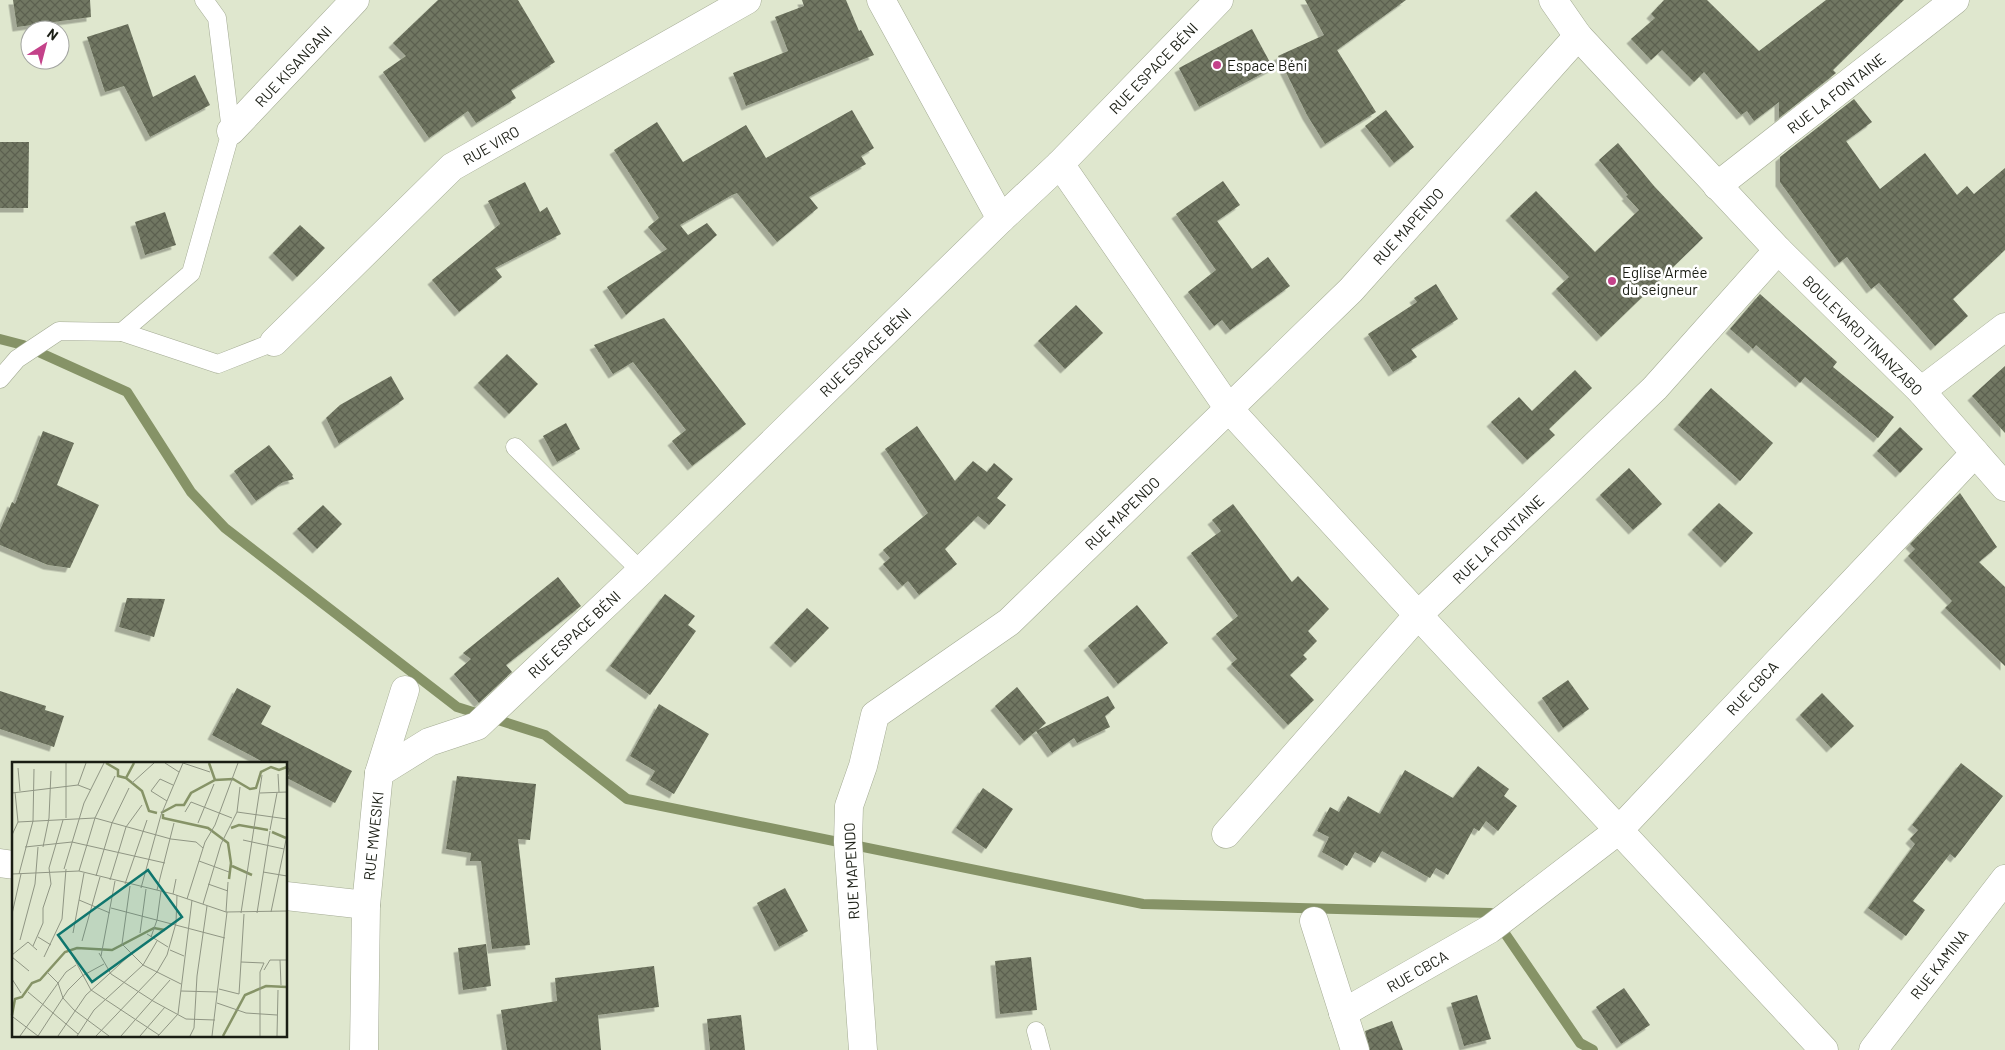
<svg xmlns="http://www.w3.org/2000/svg" width="2005" height="1050" viewBox="0 0 2005 1050" font-family="Barlow,sans-serif">
<style>
.lines{fill:none;stroke-linecap:round;stroke-linejoin:round}
.stream{stroke:#869367;stroke-width:10}
.building{fill:url(#building-cross-hatch);filter:url(#shadow)}
.service-casing{stroke:#a4ab94;stroke-width:19}
.minor-casing{stroke:#a4ab94;stroke-width:29}
.tertiary-casing{stroke:#a4ab94;stroke-width:29}
.service{stroke:#fff;stroke-width:18}
.minor{stroke:#fff;stroke-width:28}
.tertiary{stroke:#fff;stroke-width:28}
.poi-dot{fill:#c4428a;stroke:#fff;stroke-width:2}
.labels{text-anchor:middle;dominant-baseline:central;stroke-width:5;stroke-linejoin:round;paint-order:stroke}
.poi-label{font-size:15px;fill:#1a1d14;stroke:#fff;text-anchor:start}
.street-label{font-size:15px;fill:#1a1d14;stroke:#fff}
.inset-river{fill:none;stroke:#869367;stroke-width:2.5}
.inset-road{fill:none;stroke:#909684;stroke-width:1}
.view{fill:#0f766e;fill-opacity:0.15;stroke:#0f766e;stroke-width:2.5}
.inset-edge{fill:none;stroke:#1a1d14;stroke-width:2.5}
</style>
<defs>
<pattern id="building-cross-hatch" width="8" height="8" patternUnits="userSpaceOnUse" patternTransform="scale(1.25)"><rect width="8" height="8" fill="#717762"/><path d="M0 0l8 8M0 8l8-8" fill="none" stroke="#5c6150"/></pattern>
<filter id="shadow"><feDropShadow dx="-4.5" dy="4.5" stdDeviation="0" flood-color="#0004"/></filter>
</defs>
<rect width="100%" height="100%" fill="#dfe7ce"/>
<g class="lines">
<polyline class="stream" points="0,339 23,345 127,392 191,492 225,528 457,707 545,735 627,799 1143,904 1491,913 1580,1043 1593,1050"/>
</g>
<g class="building">
<polygon points="13,0 90,0 91,17 17,27"/>
<polygon points="438,0 518,0 555,62 511,90 516,98 476,123 468,111 429,138 383,72 406,56 393,43"/>
<polygon points="802,0 846,0 859,31 861,30 874,55 746,106 733,73 788,51 775,17 804,6"/>
<polygon points="1305,0 1406,0 1337,50 1376,112 1325,144 1307,115 1278,56 1324,35"/>
<polygon points="1664,0 1707,0 1759,51 1826,0 1904,0 1833,70 1836,73 1779,118 1779,102 1754,121 1747,111 1741,115 1704,72 1694,82 1662,50 1651,60 1631,39 1655,18 1651,14"/>
<polygon points="128,24 153,97 195,75 210,105 150,137 124,86 105,92 87,37"/>
<polygon points="1252,29 1273,68 1199,107 1179,68"/>
<polygon points="1854,99 1872,122 1846,141 1880,189 1925,153 1957,195 1967,186 1974,194 2005,168 2005,250 1953,299 1968,316 1935,346 1879,283 1871,289 1847,257 1839,263 1780,182 1780,157"/>
<polygon points="852,110 874,148 861,156 866,164 809,197 818,208 777,242 737,193 732,195 680,225 688,235 707,223 717,235 626,315 607,287 667,249 648,227 659,218 614,150 657,122 683,162 746,125 766,158"/>
<polygon points="1386,110 1414,147 1394,163 1365,126"/>
<polygon points="0,142 29,142 28,208 0,208"/>
<polygon points="1618,143 1654,186 1703,238 1601,337 1556,289 1569,277 1510,216 1536,191 1595,252 1639,210 1626,196 1628,195 1599,160"/>
<polygon points="1223,181 1240,205 1217,221 1252,269 1268,257 1290,286 1230,330 1222,320 1214,326 1188,292 1216,270 1176,214"/>
<polygon points="525,182 540,212 547,207 561,234 495,268 502,277 459,312 432,280 500,224 488,201"/>
<polygon points="165,212 176,245 145,255 135,222"/>
<polygon points="300,225 325,248 297,277 273,253"/>
<polygon points="1436,284 1458,319 1411,349 1417,357 1393,372 1368,334 1417,302 1414,298"/>
<polygon points="1760,294 1837,362 1833,367 1894,417 1878,438 1805,377 1800,383 1756,345 1753,349 1730,329"/>
<polygon points="1076,305 1103,333 1065,369 1038,341"/>
<polygon points="664,318 746,424 692,466 672,441 686,430 633,362 613,374 594,345"/>
<polygon points="507,354 538,384 509,414 478,383"/>
<polygon points="2005,366 2005,433 1972,396"/>
<polygon points="1575,370 1592,388 1549,429 1555,435 1527,460 1491,422 1519,397 1532,411"/>
<polygon points="391,376 404,399 339,444 326,418 340,405"/>
<polygon points="1711,388 1773,443 1740,481 1678,425"/>
<polygon points="566,423 580,449 557,462 543,436"/>
<polygon points="917,426 955,481 973,461 987,472 994,463 1013,479 997,498 1006,505 989,525 978,516 945,549 957,564 919,595 908,581 902,586 883,564 890,558 883,550 928,513 885,449"/>
<polygon points="1900,427 1923,449 1900,473 1877,451"/>
<polygon points="43,431 74,443 57,485 99,505 70,568 48,565 0,545 0,530 12,502 15,504"/>
<polygon points="269,445 293,475 292,476 294,479 283,482 256,501 234,471"/>
<polygon points="1629,468 1662,504 1633,530 1600,495"/>
<polygon points="1960,493 1997,547 1979,562 2005,587 2005,666 1945,608 1952,601 1908,556 1915,549 1910,544"/>
<polygon points="1719,503 1753,533 1725,563 1692,530"/>
<polygon points="1233,504 1292,582 1298,576 1329,609 1308,631 1317,641 1303,655 1307,659 1290,675 1314,700 1288,725 1231,664 1237,659 1216,634 1238,616 1191,553 1221,531 1212,520"/>
<polygon points="323,505 342,524 317,549 297,529"/>
<polygon points="558,577 581,606 506,665 512,672 479,703 454,674 471,659 463,653"/>
<polygon points="665,594 695,616 688,625 696,631 650,695 610,666"/>
<polygon points="127,598 165,599 154,637 119,627"/>
<polygon points="1137,605 1168,643 1118,684 1088,646"/>
<polygon points="807,608 829,628 795,663 774,643"/>
<polygon points="1568,680 1589,709 1563,728 1542,698"/>
<polygon points="1017,687 1046,723 1038,730 1108,696 1115,708 1105,716 1110,727 1077,743 1074,738 1052,753 1036,731 1024,741 995,706"/>
<polygon points="237,688 271,706 261,724 352,771 335,803 287,778 289,775 286,774 286,764 267,764 212,735"/>
<polygon points="0,691 46,706 45,710 64,716 54,747 0,729"/>
<polygon points="1822,693 1854,726 1831,748 1800,715"/>
<polygon points="659,704 709,734 674,794 650,780 655,771 630,756"/>
<polygon points="1961,763 2003,796 1955,858 1950,854 1913,901 1925,910 1906,936 1868,908 1915,844 1910,839 1918,830 1912,825"/>
<polygon points="1478,766 1509,789 1504,796 1517,806 1498,831 1486,821 1479,831 1474,828 1448,875 1436,868 1430,878 1382,851 1375,863 1355,852 1347,866 1322,852 1329,837 1317,831 1330,807 1339,812 1348,796 1380,814 1405,770 1453,798"/>
<polygon points="457,776 536,784 530,840 518,839 530,945 492,949 481,861 470,861 471,853 446,849"/>
<polygon points="983,788 1013,809 986,849 956,828"/>
<polygon points="785,888 808,931 779,947 757,903"/>
<polygon points="486,944 491,986 463,990 458,948"/>
<polygon points="1031,957 1037,1010 1000,1014 995,961"/>
<polygon points="654,966 659,1007 598,1015 601,1050 507,1050 501,1010 557,1001 555,978"/>
<polygon points="1624,988 1650,1025 1621,1044 1596,1007"/>
<polygon points="1477,995 1491,1039 1464,1046 1451,1003"/>
<polygon points="741,1015 745,1050 710,1050 707,1019"/>
<polygon points="1392,1021 1403,1050 1370,1050 1365,1031"/>
</g>
<g class="lines">
<g class="service-casing">
<g id="service">
<polyline points="122,332 218,364 274,342"/>
<polyline points="0,379 17,359 59,331 122,332 191,273 231,131 217,18 204,0"/>
<polyline points="515,447 641,571"/>
<polyline points="1036,1031 1041,1050"/>
</g>
</g>
<g class="minor-casing">
<g id="minor">
<polyline points="881,0 1001,219"/>
<polyline points="231,131 355,0"/>
<polyline points="1060,164 1229,409 1418,615 1824,1050"/>
<polyline points="274,342 452,167 747,0"/>
<polyline points="1921,391 2005,327"/>
<polyline points="379,773 429,742 477,726 641,571 1001,219 1060,164 1219,0"/>
<polyline points="1226,834 1418,615 1655,388 1778,250"/>
<polyline points="0,863 14,865"/>
<polyline points="286,896 366,905"/>
<polyline points="1314,921 1355,1050"/>
<polyline points="1343,1013 1490,929 1619,830 1975,453"/>
<polyline points="364,1050 366,905 379,773 405,690"/>
<polyline points="863,1050 848,842 849,806 863,766 875,715 1009,622 1351,290 1578,36"/>
<polyline points="1873,1050 2005,879"/>
</g>
</g>
<g class="tertiary-casing">
<g id="tertiary">
<polyline points="1553,0 1578,36 1778,250 1921,391 2005,487"/>
<polyline points="1717,186 1955,0"/>
</g>
</g>
<use href="#service" class="service"/>
<use href="#minor" class="minor"/>
<use href="#tertiary" class="tertiary"/>
</g>
<g class="poi-dot">
<circle cx="1217" cy="65" r="5"/>
<circle cx="1612" cy="281" r="5"/>
</g>
<g class="labels">
<g class="poi-label">
<text x="1227" y="65">Espace Béni</text>
<text x="1622" y="272">Eglise Armée<tspan x="1622" dy="17">du seigneur</tspan></text>
</g>
<g class="street-label">
<text transform="translate(293 66) rotate(-47)">RUE KISANGANI</text>
<text transform="translate(1153 68) rotate(-46)">RUE ESPACE BÉNI</text>
<text transform="translate(1836 93) rotate(-38)">RUE LA FONTAINE</text>
<text transform="translate(491 145) rotate(-30)">RUE VIRO</text>
<text transform="translate(1408 226) rotate(-48)">RUE MAPENDO</text>
<text transform="translate(1863 335) rotate(45)">BOULEVARD TINANZABO</text>
<text transform="translate(865 352) rotate(-44)">RUE ESPACE BÉNI</text>
<text transform="translate(1122 513) rotate(-44)">RUE MAPENDO</text>
<text transform="translate(1498 539) rotate(-44)">RUE LA FONTAINE</text>
<text transform="translate(574 634) rotate(-43)">RUE ESPACE BÉNI</text>
<text transform="translate(1752 688) rotate(-47)">RUE CBCA</text>
<text transform="translate(373 836) rotate(-84)">RUE MWESIKI</text>
<text transform="translate(851 871) rotate(-93)">RUE MAPENDO</text>
<text transform="translate(1939 964) rotate(-52)">RUE KAMINA</text>
<text transform="translate(1417 971) rotate(-30)">RUE CBCA</text>
</g>
</g>
<g transform="translate(12 762)">
<rect width="275" height="275" fill="#dfe7ce"/>
<path class="inset-river" d="M94 1 106 8V14L114 16 130 29 137 49 145 51M197 1 203 18M114 16 122 1M149 51 164 43H172L179 31 203 18 221 17 238 27 244 26 249 10 259 5 267 8 275 5M151 52V56L196 66 216 81 219 101 217 117M219 66 227 63 256 68M260 70 274 76M220 104 240 113M0 253 3 237 10 235 20 221 28 218 53 190 65 186 100 188 142 166 153 168M211 274 233 233 254 224 275 225"/>
<path class="inset-road" d="M54 1V56M153 1 167 10M171 1 198 10M6 6 8 29M266 12 267 30M120 21 142 1M66 23 74 1M0 31 66 23 79 28M248 31 275 30M155 39 139 29 148 17 161 23M173 50 179 40 220 56M225 50 275 57M6 60 83 56 159 77 184 80 191 86M186 61 202 22M258 68 265 31M0 73 6 60 3 30M231 78 272 87M13 85 60 80 153 101M31 85 37 56 39 9M187 99 217 110M52 107 72 41 92 1M67 109 83 56 103 14M251 110 275 114M0 112 67 109 161 132 214 150 275 149M7 112 21 59 22 7M84 114 100 61 117 26M98 118 114 65 130 43M113 122 135 58M196 122 216 129M118 124 110 182 131 203 169 222M129 126 149 53 171 1M145 128 162 61M161 132 164 117M175 137 193 80 203 63 226 1M67 138 98 151M191 142 209 82 225 50 228 25M99 146 213 176M214 150 216 120M259 150 275 73M229 151 250 13M245 151 258 69M0 152 9 112M61 171 72 111M128 171 134 127M135 172 156 185M26 175 39 183M139 175 145 158 149 129M8 178 23 122 26 85M70 179 88 115M21 184 31 161V146L39 122 37 106 51 58M158 188 172 194M59 191 79 228 147 273M87 191 99 212 141 239 174 257 203 258M0 193 16 180 25 188M89 194 103 119M0 195 17 209M32 195 50 157 54 107M268 198 269 223M229 200 252 201 248 210V274M252 208 258 198H275M35 210 46 221 51 236 62 248 97 274M0 217 9 231M207 227 227 232 232 152M169 229 206 230M16 230 66 272M205 241 234 251 265 253M1 255 26 274M8 274 54 210 64 203M26 274 56 228 70 214 92 202M46 274 74 233 119 192M65 274 82 248 131 203 145 179M84 274 145 210 155 193 164 161 165 133M109 274 158 218M128 274 153 245M146 274 166 252 180 138M178 274 182 266 185 214 195 144M200 274 215 150M265 274 266 228"/>
<path class="view" d="M136 108 170 155 80 220 46 173Z"/>
<rect width="275" height="275" class="inset-edge"/>
</g>
<g transform="translate(45 45) rotate(36)"><circle r="24" fill="#ffffff" stroke="#a3a5a1"/>
<path d="M0-4L9 19L0 12L-9 19Z" fill="#c4428a"/>
<text y="-8" font-size="14" font-weight="bold" text-anchor="middle" fill="#1a1d14">N</text>
</g>
</svg>
